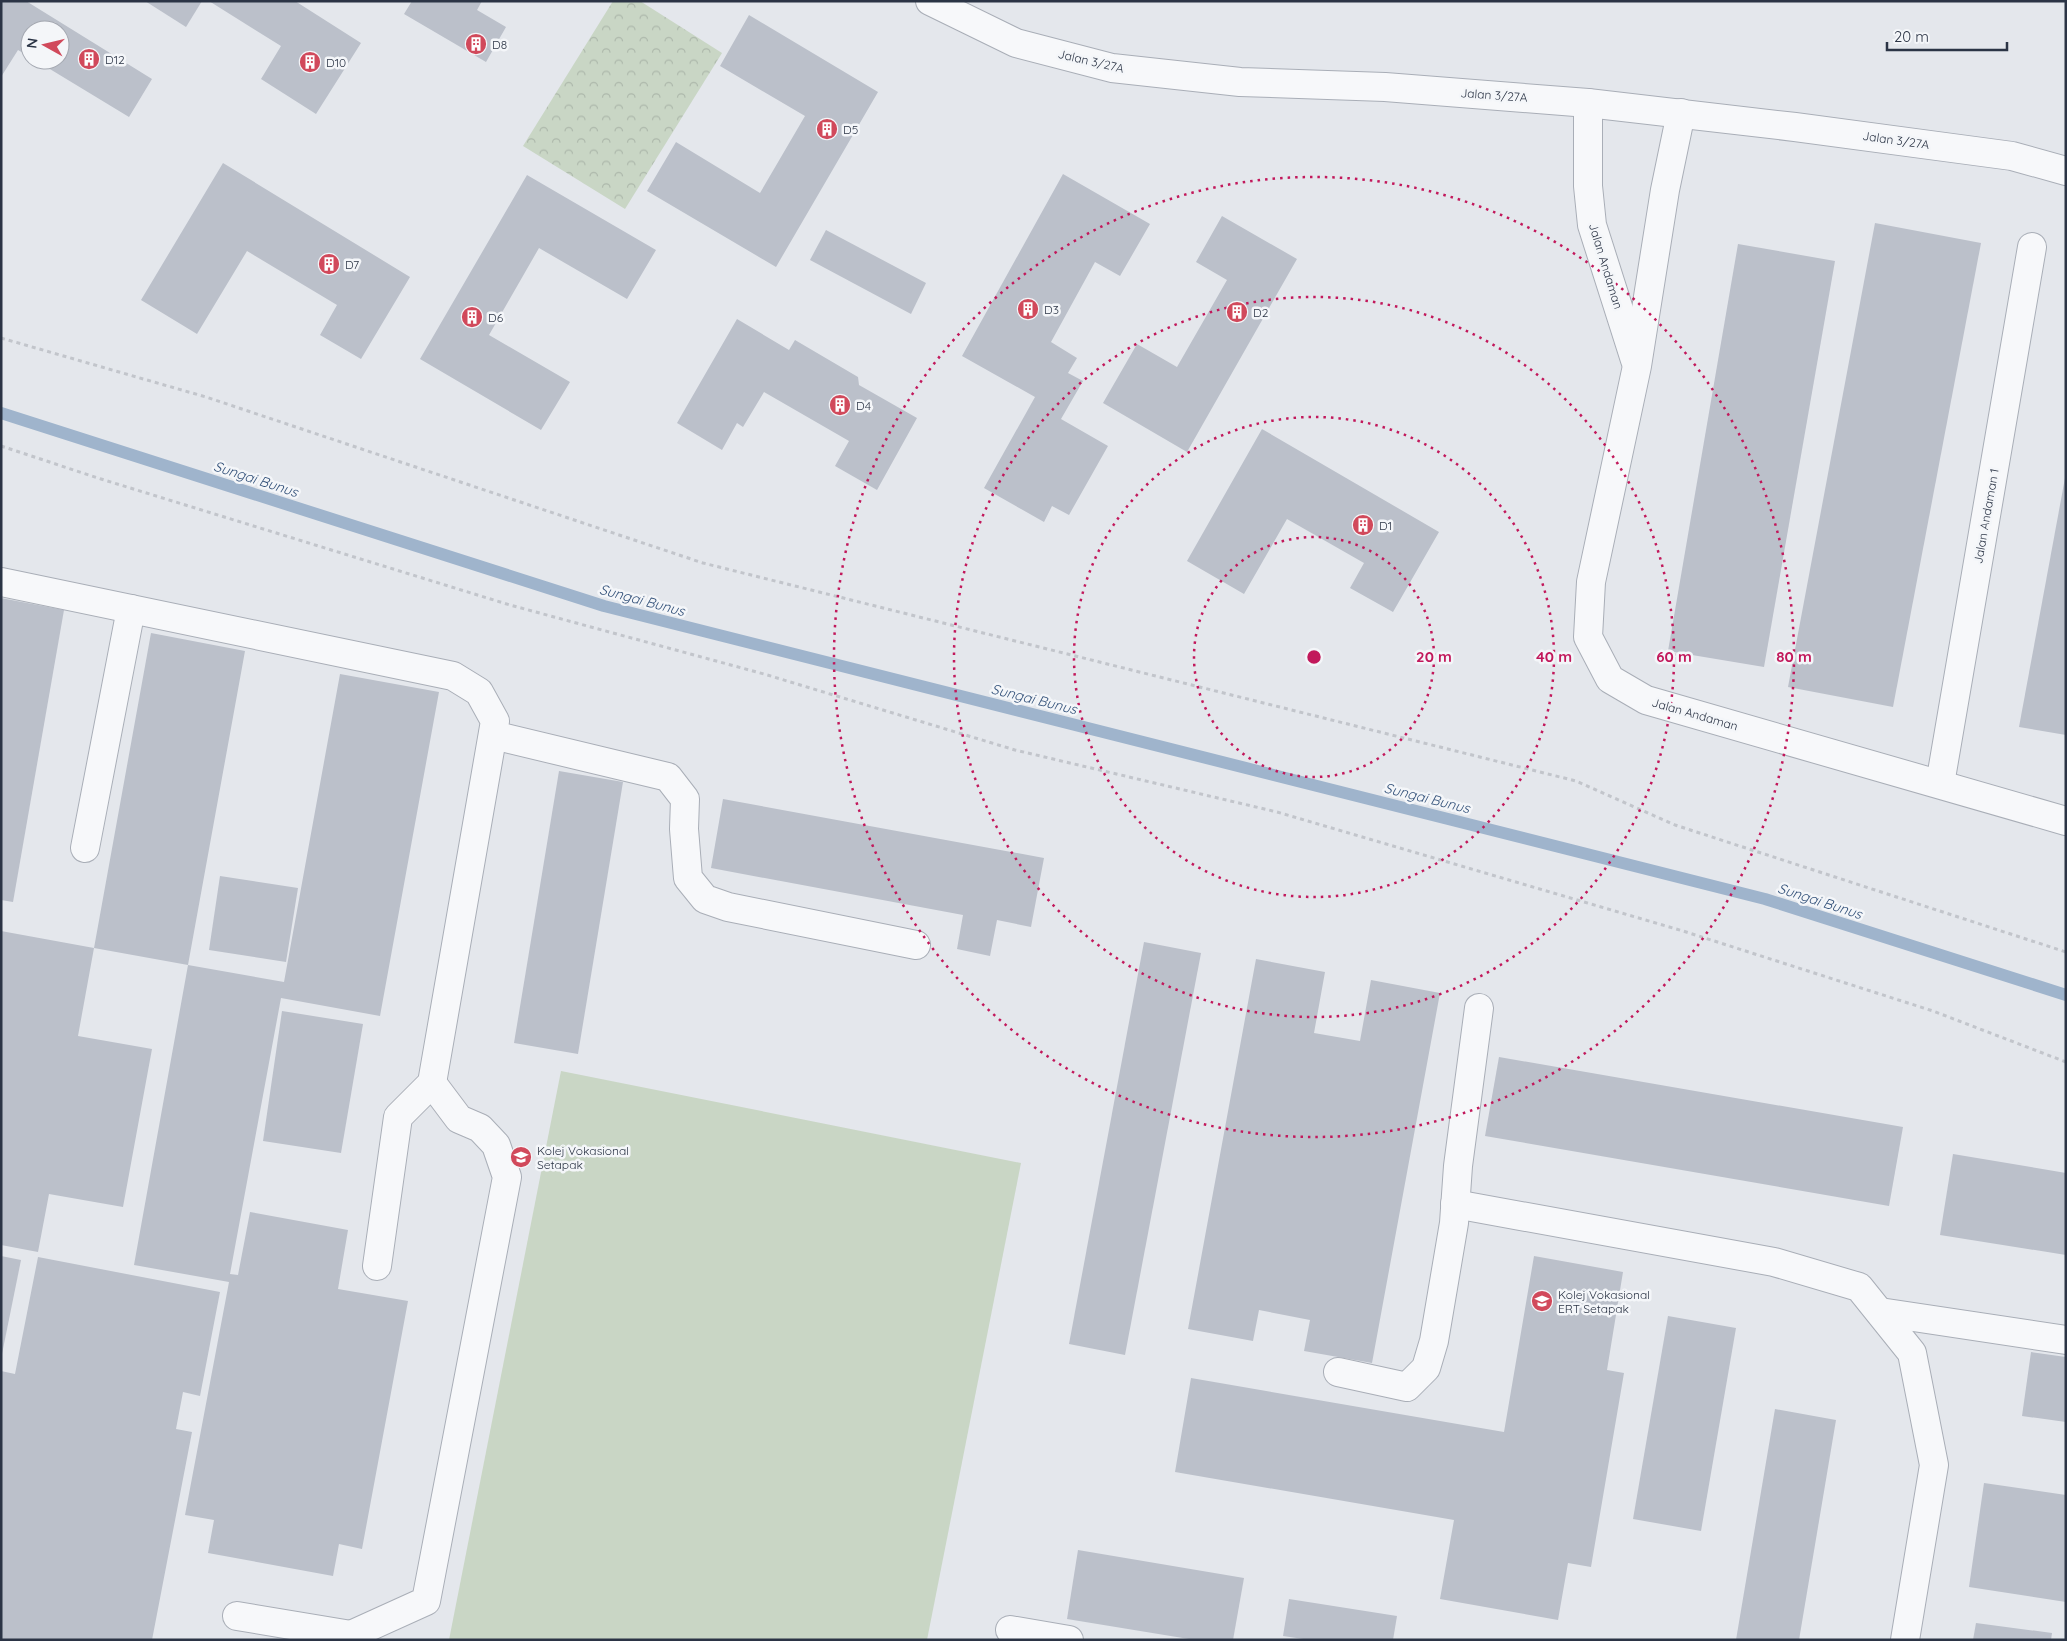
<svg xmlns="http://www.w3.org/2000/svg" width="2067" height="1641" viewBox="0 0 2067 1641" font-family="Quicksand,sans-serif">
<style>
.park{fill:url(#park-crowns)}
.pitch{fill:#c9d6c5}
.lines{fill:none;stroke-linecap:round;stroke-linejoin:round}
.stream{stroke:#9fb4cc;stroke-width:12}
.building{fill:#bbc0ca}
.minor-casing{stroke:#a9aeb7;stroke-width:30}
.path{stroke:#c2c5cb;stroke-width:3;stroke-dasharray:4 4;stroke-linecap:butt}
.minor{stroke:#f7f8fa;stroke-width:28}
.ring{fill:none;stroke:#c2185b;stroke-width:2.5;stroke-dasharray:2.5 5}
.labels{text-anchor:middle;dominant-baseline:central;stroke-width:5;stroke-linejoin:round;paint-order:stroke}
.poi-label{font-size:12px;fill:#2b3445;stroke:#f4f6f9;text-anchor:start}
.street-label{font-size:12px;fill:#2b3445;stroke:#f4f6f9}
.water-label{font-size:14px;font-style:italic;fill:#34527a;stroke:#f4f6f9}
.centre{fill:#c2185b;stroke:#f4f6f9;stroke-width:2.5}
.ring-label{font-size:15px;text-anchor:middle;font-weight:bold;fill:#c2185b;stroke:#f4f6f9;stroke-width:5;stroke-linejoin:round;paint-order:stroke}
</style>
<defs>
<pattern id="park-crowns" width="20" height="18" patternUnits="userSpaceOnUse" patternTransform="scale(1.25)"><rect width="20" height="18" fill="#c9d6c5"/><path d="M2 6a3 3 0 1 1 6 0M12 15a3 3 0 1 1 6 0" fill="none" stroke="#adb8ab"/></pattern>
</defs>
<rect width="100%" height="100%" fill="#e4e7ec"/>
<polygon class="park" points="613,1 640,1 722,53 625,209 523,146"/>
<polygon class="pitch" points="561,1071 1021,1163 927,1640 449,1640"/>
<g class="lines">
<polyline class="stream" points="1,413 604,606 1765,899 2066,995"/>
</g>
<g class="building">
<polygon points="1,1 26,1 152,79 129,117 35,60 60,60 60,30 30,30 30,57 18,50 1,77"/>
<polygon points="145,1 202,1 186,27"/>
<polygon points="209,1 295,1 361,43 316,114 261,79 281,46"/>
<polygon points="412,1 482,1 477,10 506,27 486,62 404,14"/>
<polygon points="749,15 878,92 776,267 647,191 676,142 760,193 805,116 720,66"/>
<polygon points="223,163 410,277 361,359 320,335 337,305 247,251 197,334 141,300"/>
<polygon points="1063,174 1150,224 1120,276 1095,262 1051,342 1077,358 1068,373 1083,381 1061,419 1108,446 1069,515 1052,506 1044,522 984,488 1035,397 962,356"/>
<polygon points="527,175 656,250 627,299 539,248 489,335 570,382 541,430 420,359"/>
<polygon points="1222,216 1297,259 1187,452 1103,403 1137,344 1177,367 1227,280 1196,262"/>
<polygon points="1875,223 1981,243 1893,707 1788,687"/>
<polygon points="826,230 926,283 911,314 810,260"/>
<polygon points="1738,244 1835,261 1764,667 1668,651"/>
<polygon points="737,319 789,350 795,340 858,377 859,385 917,418 877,490 835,466 849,441 764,392 743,427 737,423 722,450 677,423"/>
<polygon points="1262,429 1439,532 1393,612 1350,588 1364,563 1287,519 1244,594 1187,561"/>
<polygon points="2065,478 2066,478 2066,735 2019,727"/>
<polygon points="1,598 64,610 13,902 1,900"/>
<polygon points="151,633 245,651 188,965 94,948 78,1036 152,1049 123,1207 49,1194 38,1252 1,1245 1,931 94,948"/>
<polygon points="340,674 439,692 380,1016 281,998 230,1274 238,1275 250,1212 348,1230 338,1289 408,1301 362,1549 339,1544 333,1576 208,1553 214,1520 185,1515 229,1282 134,1265 188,965 284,982"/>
<polygon points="559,771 623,782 578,1054 514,1043"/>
<polygon points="723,799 1044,858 1031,927 997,920 990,956 957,949 963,915 711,868"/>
<polygon points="220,876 298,888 286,962 209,950"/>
<polygon points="1144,942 1201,953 1125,1355 1069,1344"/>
<polygon points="1256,959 1325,972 1314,1033 1360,1041 1371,980 1440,993 1372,1363 1304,1351 1310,1320 1259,1310 1253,1341 1188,1329"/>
<polygon points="282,1011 363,1024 341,1153 263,1141"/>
<polygon points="1499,1057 1903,1127 1889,1206 1485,1136"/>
<polygon points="1953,1154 2066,1173 2066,1255 1940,1235"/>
<polygon points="1,1256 21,1260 2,1354 1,1354"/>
<polygon points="1534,1256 1623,1272 1607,1370 1624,1373 1591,1567 1568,1563 1558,1620 1440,1599 1454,1520 1175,1472 1191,1378 1504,1432"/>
<polygon points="38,1257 220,1292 200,1396 183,1392 176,1429 192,1432 152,1640 1,1640 1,1371 15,1374"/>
<polygon points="1668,1316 1736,1328 1701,1531 1633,1519"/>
<polygon points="2031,1352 2066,1357 2066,1422 2022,1416"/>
<polygon points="1775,1409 1836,1420 1799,1640 1736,1640"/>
<polygon points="1984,1483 2066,1495 2066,1602 1969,1587"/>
<polygon points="1078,1550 1244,1578 1233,1640 1195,1640 1067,1619"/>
<polygon points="1289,1599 1397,1616 1393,1640 1310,1640 1283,1636"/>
<polygon points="1976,1623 2052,1633 2051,1640 1973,1640"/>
</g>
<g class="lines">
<g class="minor-casing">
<g id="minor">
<polyline points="930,1 1016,43 1112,68 1240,82 1385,87 1588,103 1795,127 2012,156 2066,171"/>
<polyline points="1588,103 1588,186 1592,225 1635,360"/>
<polyline points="1681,113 1665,190 1637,366 1591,582 1588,637 1610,679 1646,700 2066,821"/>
<polyline points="1,582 453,676 479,692 495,721 432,1083 398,1117 377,1266"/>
<polyline points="493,735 668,777 685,799 684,829 688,878 705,899 728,907 916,945"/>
<polyline points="1940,784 2032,247"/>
<polyline points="85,848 131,609"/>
<polyline points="1455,1204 1774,1262 1859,1287 1912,1353 1934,1465 1905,1640"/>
<polyline points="1880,1312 2066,1340"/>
<polyline points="1338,1372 1407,1387 1426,1368 1434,1341 1454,1223 1458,1166 1479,1008"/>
<polyline points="237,1616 351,1635"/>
<polyline points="1010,1630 1069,1640"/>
<polyline points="350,1640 351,1635 426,1601 507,1177 496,1145 480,1128 459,1119 432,1083"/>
</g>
</g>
<g class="path">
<polyline points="1,338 206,397 703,563 1576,781 1675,825 2066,952"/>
<polyline points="1,446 101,479 510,605 764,674 1015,750 1277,812 1683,931 1933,1011 2066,1062"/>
</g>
<use href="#minor" class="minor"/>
</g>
<g class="ring">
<circle cx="1314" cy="657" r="120"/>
<circle cx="1314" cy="657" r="240"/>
<circle cx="1314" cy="657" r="360"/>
<circle cx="1314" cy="657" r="480"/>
</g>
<defs>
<g id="building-disc" transform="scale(1.125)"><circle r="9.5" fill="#d1495b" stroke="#f4f6f9"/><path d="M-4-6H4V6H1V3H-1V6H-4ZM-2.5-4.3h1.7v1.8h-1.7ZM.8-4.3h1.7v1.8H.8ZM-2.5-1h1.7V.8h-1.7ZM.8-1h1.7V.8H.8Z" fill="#fff"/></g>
<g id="school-disc" transform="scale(1.125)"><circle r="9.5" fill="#d1495b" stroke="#f4f6f9"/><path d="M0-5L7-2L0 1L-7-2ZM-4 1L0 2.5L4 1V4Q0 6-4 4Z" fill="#fff"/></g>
<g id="university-disc" transform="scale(1.125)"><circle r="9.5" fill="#d1495b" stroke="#f4f6f9"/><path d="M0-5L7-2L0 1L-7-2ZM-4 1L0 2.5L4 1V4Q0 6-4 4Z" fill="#fff"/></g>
</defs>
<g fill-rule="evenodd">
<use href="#building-disc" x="476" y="44"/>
<use href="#building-disc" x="89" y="59"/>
<use href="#building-disc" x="310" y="62"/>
<use href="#building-disc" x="827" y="129"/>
<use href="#building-disc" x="329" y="264"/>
<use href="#building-disc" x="1028" y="309"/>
<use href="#building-disc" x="1237" y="312"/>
<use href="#building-disc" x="472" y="317"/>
<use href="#building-disc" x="840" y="405"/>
<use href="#building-disc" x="1363" y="525"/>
<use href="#school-disc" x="521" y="1157"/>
<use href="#university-disc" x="1542" y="1301"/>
</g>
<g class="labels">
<g class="poi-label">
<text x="492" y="44">D8</text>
<text x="105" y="59">D12</text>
<text x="326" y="62">D10</text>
<text x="843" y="129">D5</text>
<text x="345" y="264">D7</text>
<text x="1044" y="309">D3</text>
<text x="1253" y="312">D2</text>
<text x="488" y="317">D6</text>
<text x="856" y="405">D4</text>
<text x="1379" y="525">D1</text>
<text x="537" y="1150">Kolej Vokasional<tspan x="537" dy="14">Setapak</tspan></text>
<text x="1558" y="1294">Kolej Vokasional<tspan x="1558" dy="14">ERT Setapak</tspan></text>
</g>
<g class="street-label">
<text transform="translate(1091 61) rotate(13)">Jalan 3/27A</text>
<text transform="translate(1494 95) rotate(4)">Jalan 3/27A</text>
<text transform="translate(1896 140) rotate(8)">Jalan 3/27A</text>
<text transform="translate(1606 266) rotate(73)">Jalan Andaman</text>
<text transform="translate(1986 516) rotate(-80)">Jalan Andaman 1</text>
<text transform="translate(1695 714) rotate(16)">Jalan Andaman</text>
</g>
<g class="water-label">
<text transform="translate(256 479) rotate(18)">Sungai Bunus</text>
<text transform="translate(642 600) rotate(15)">Sungai Bunus</text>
<text transform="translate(1034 699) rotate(14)">Sungai Bunus</text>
<text transform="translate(1427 798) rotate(14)">Sungai Bunus</text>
<text transform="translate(1820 901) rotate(18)">Sungai Bunus</text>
</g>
</g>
<circle cx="1314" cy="657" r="8" class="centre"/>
<g class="ring-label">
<text x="1434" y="662">20 m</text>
<text x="1554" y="662">40 m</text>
<text x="1674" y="662">60 m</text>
<text x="1794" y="662">80 m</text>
</g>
<rect width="2067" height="1641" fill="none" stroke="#2b3445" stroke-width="5"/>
<g transform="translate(45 45) rotate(278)"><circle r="24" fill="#f4f6f9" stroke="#a4a8b1"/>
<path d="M0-4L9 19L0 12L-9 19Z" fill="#d1495b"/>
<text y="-8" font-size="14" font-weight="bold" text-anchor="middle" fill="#2b3445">N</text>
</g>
<path d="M1887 42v8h120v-8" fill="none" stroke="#2b3445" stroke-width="2.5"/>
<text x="1894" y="42" font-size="15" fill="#2b3445" stroke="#f4f6f9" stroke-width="4" paint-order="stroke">20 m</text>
</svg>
